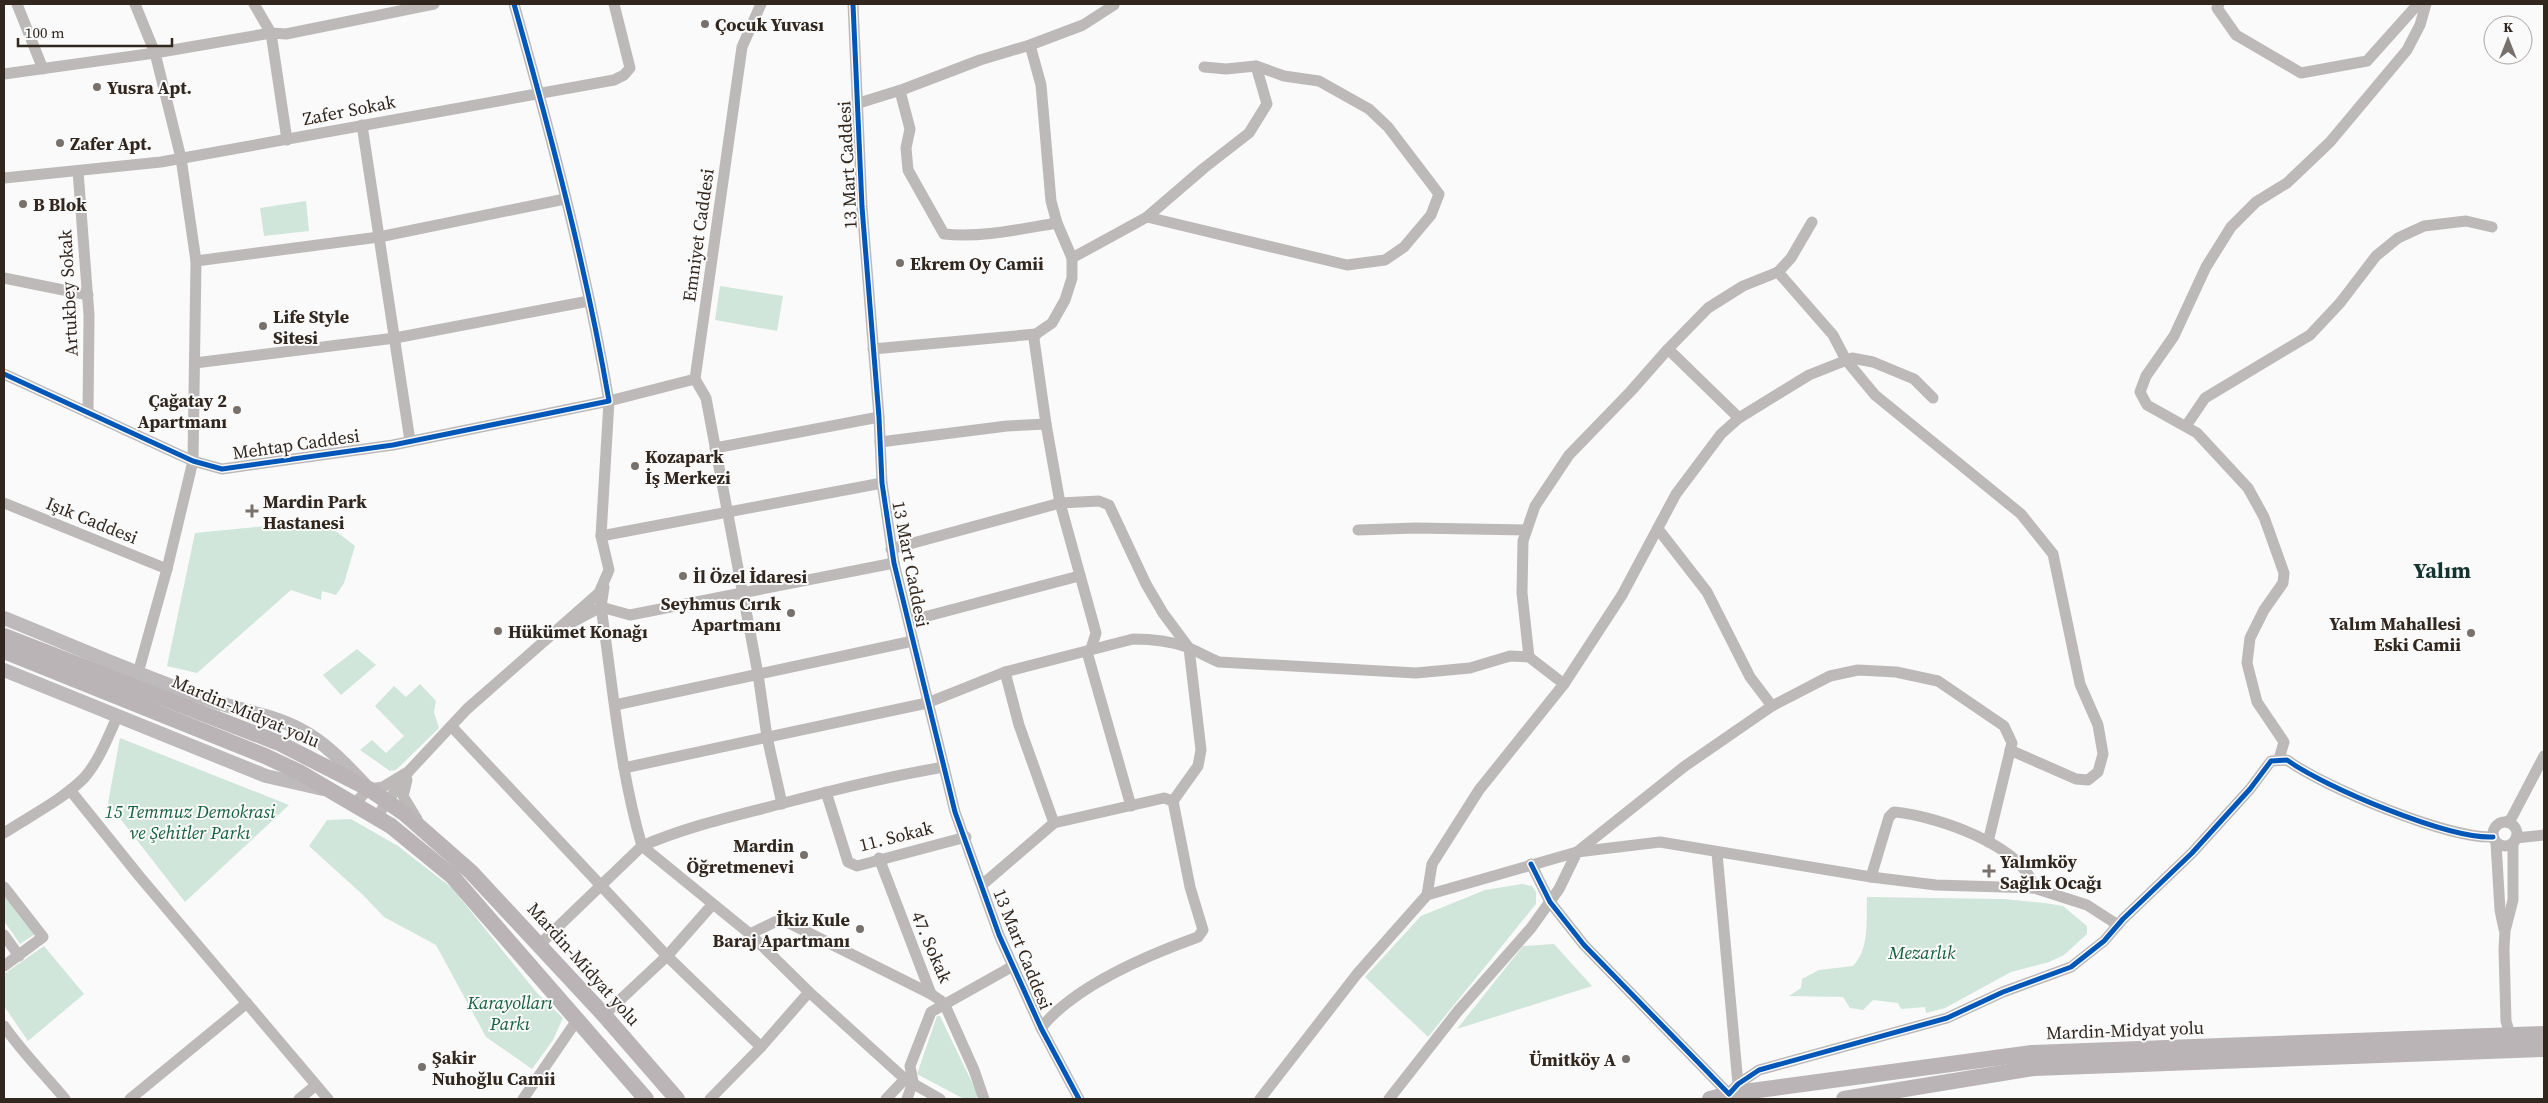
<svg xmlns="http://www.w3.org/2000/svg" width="2548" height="1103" viewBox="0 0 2548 1103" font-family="'Source Serif 4',serif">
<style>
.green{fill:#d0e6da}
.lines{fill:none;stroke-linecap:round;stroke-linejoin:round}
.minor{stroke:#bdb9b9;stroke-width:11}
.major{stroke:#bebabb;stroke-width:14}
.highway{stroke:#bab4b6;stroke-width:16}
.cycleway-casing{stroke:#fafafa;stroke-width:8}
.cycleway{stroke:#0057b8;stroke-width:5}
.poi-dot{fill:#78716b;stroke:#fafafa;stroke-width:2}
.labels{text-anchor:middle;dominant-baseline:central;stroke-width:4;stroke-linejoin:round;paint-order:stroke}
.poi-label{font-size:18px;font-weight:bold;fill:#32271e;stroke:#fafafa;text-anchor:start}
.street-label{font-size:18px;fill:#32271e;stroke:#fafafa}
.park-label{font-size:18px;font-style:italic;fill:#156040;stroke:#fafafa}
.district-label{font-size:22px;font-weight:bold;fill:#14352f;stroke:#fafafa}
</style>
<rect width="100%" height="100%" fill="#fafafa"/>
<g class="green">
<polygon points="306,201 309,231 264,236 260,208"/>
<polygon points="720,286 783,296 777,331 715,320"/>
<polygon points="306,522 337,532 355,546 344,583 336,595 322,591 321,600 291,590 197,673 167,666 195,533"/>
<polygon points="357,649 376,665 341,695 323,675"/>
<polygon points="420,684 436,701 434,712 439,728 396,770 390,771 360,750 372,740 386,753 404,736 375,706 394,686 406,697"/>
<polygon points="120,738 289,805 185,902 108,803"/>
<polygon points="351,819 398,846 452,888 537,993 563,1018 553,1040 532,1069 486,1037 436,945 384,917 362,894 309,846 327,820"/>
<polygon points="1522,884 1532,886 1536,892 1536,904 1428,1037 1365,977 1421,916 1485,890"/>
<polygon points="4,896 35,934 20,944 4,921"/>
<path d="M1867 897 2004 899 2045 903 2063 906 2087 926V934L2064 955 2049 962 2011 972 1945 1008 1926 1013 1925 1007 1901 1009 1898 1003 1873 1000 1863 1010 1850 1008 1843 997 1789 996 1801 988 1802 979 1819 970 1853 966C1870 948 1866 920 1867 897Z"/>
<polygon points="1554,944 1592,986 1457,1029 1523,946"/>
<polygon points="44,946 84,994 28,1041 4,1006 4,974"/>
<polygon points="937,1016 940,1016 978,1095 976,1099 964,1099 917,1074"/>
</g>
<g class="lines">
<g class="minor">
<polyline points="17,4 43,69"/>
<polyline points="135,4 155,53 181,158 196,261 193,461 167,569 138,673"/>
<polyline points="254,4 271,33 287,140"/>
<polyline points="853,4 862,207 879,417 882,483 894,563 955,812 999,935 1041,1028 1079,1099"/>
<polyline points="2219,4 2217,8 2236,35 2301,73 2367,61 2418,4"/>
<polyline points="1030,45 1041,85 1051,201 1057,223 1072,258 1072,278 1065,300 1052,323 1036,334 1034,339 1046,424"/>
<polyline points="4,74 155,53 271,33 286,34 434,4"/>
<path d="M900 91 910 129 906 148 908 170 944 234C982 238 1020 229 1057 223"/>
<polyline points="859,103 904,89 980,60 1030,45 1083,25 1114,5"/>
<polyline points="362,125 410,441"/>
<polyline points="78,171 89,315 88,413"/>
<polyline points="4,178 161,162 614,80 624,75 630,68 614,4"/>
<polyline points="1147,217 1204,168 1249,133 1267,104 1256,66"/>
<polyline points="1072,258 1147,217 1347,265 1385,260 1404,247 1431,215 1439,194 1388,127 1369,109 1319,81 1284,76 1256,66 1226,69 1204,67"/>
<polyline points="196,261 379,237 565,199"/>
<polyline points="1778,272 1833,335 1846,360 1875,395 2021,514 2053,554 2080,684 2098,725 2103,754 2098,772 2088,780 2076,779 2010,750"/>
<polyline points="4,278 88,295"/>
<polyline points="873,349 1036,334"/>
<polyline points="1668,349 1739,418"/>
<polyline points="195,363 395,338 589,301"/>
<path d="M4 374 193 461 222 469 393 445 609 401C586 267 551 135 514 4"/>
<polyline points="695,379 706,398 758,674 767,737 782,804"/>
<polyline points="2186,426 2205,398 2310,335 2340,303 2376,256 2398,238 2424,226 2466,221 2492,227"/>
<polyline points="880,442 1007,426 1046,424 1060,503 1096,633 1091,649"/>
<polyline points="715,448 879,417"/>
<polyline points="4,503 167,569"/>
<polyline points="1658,529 1707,592 1750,677 1772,706"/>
<polyline points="1358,530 1416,528 1526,530"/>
<polyline points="601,536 882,483"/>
<polyline points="891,549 1060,503 1099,501 1109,505 1146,584 1163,613 1189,648 1201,750 1198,766 1173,801"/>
<polyline points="909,621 1079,576"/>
<polyline points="573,622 601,607 630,615 894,563"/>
<polyline points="1087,652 1131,806"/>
<polyline points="1529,657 1522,593 1523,541 1535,506 1569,455 1631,391 1668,349 1708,308 1743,286 1778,272 1791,258 1812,222"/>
<polyline points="1005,672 1019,725 1054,823"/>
<polyline points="615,705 913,641"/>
<polyline points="452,727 667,956 761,1047"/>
<polyline points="2279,759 2284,742 2257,702 2247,663 2250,638 2264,610 2283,583 2284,573 2264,517 2248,488 2197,433 2147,405 2140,392 2146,376 2174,336 2206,267 2231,227 2256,202 2287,183 2330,142 2407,50 2420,25 2426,4"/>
<path d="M624 768 927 703 1005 672 1133 639C1151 639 1170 641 1187 647 1197 651 1208 658 1219 662L1416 673 1470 668 1510 656 1529 657 1564 684"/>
<polyline points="407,780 403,796 417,819"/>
<polyline points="70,790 140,877 328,1099"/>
<polyline points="826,792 848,862 857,866 966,837"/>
<polyline points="354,804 369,789 383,787 406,773"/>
<polyline points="376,818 409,771 467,709 599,593 609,570 601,536 609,401 695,379 742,47 761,4"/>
<circle cx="2505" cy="834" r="12"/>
<polyline points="2507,822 2511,819 2544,756"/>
<path d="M4 833C30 816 62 800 84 778 99 761 108 737 117 717"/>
<polyline points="2516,838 2544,835"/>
<polyline points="2496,843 2500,910 2504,929"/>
<polyline points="1717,853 1738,1084"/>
<polyline points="879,858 931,994 944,1003 974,1070 984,1099"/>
<path d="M1531 864 1550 902 1584 945 1729 1094 1738 1084 1759 1070 1947 1018 2003 992 2071 967 2104 941 2123 919 2192 853 2250 789 2271 761 2287 760C2324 787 2448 839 2493 837"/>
<path d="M1871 877 1889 817 1894 812C1933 815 2024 845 2034 888"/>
<path d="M982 885 1054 823 1164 798 1173 801 1190 887 1203 930 1198 937C1148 955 1075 985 1041 1028"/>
<polyline points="4,887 43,937 4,966"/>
<polyline points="1427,895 1432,864 1479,790 1564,684 1622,595 1676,494 1721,434 1739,418 1809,375 1852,358 1873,362 1914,379 1933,398"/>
<polyline points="750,934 781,919 931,994"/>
<polyline points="4,935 19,956"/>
<path d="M539 945 642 846C619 768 613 686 601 607L604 587"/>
<polyline points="604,1015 667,956 712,905"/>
<path d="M4 1026C22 1052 45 1075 65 1099"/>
<polyline points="2512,1041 2506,1021 2504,949 2505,931 2513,900 2513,843"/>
<polyline points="130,1099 247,1003"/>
<polyline points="299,1099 315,1086"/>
<polyline points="523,1099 577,1020"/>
<polyline points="710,1099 761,1047 809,992"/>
<polyline points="886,1099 905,1079"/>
<polyline points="907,1099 913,1082 910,1066 931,1012 1013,966"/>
<path d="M940 1099 905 1079 809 992 750 934 642 846C688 826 735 816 784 803 837 789 890 776 944 767"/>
<polyline points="1260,1099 1357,974 1427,895 1577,852 1660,842 1871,877 1936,885 2034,888 2087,905 2118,925"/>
<polyline points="1389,1099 1458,1011 1531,928 1559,889 1577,852 1685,766 1772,706 1830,676 1858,670 1896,672 1938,681 2004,726 2012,743 1988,842"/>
</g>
<g class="major">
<path d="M4 618C74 646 144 678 216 702 243 711 272 715 299 729 324 741 346 765 365 785"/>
<polyline points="4,670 266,776 323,789"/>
</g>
<g class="highway">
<polyline points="4,636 279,743 369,789 405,814 471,872 604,1015 677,1099"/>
<polyline points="4,651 265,756 299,772 391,826 452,876 646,1099"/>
<polyline points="1710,1099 1729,1094 2032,1053 2544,1034"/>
<polyline points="1844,1099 2034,1068 2544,1049"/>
</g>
<g class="cycleway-casing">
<g id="cycleway">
<polyline points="853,4 862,207 879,417 882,483 894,563 955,812 999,935 1041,1028 1079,1099"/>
<path d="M4 374 193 461 222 469 393 445 609 401C586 267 551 135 514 4"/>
<path d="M1531 864 1550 902 1584 945 1729 1094 1738 1084 1759 1070 1947 1018 2003 992 2071 967 2104 941 2123 919 2192 853 2250 789 2271 761 2287 760C2324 787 2448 839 2493 837"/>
</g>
</g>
<use href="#cycleway" class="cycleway"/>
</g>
<g class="poi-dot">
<circle cx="705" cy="24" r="5"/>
<circle cx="97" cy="87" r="5"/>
<circle cx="60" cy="143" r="5"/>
<circle cx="23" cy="204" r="5"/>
<circle cx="900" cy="263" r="5"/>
<circle cx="263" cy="326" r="5"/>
<circle cx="237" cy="410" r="5"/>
<circle cx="635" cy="466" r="5"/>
<path d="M249.5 503.5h5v5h5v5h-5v5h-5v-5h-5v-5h5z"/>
<circle cx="683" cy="576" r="5"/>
<circle cx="791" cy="613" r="5"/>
<circle cx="498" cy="631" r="5"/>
<circle cx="2471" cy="633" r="5"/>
<circle cx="804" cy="855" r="5"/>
<path d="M1986.5 863.5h5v5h5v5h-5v5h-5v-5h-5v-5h5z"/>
<circle cx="860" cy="929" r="5"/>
<circle cx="1626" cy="1059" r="5"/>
<circle cx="422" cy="1067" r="5"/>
</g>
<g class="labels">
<g class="poi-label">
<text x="715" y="24">Çocuk Yuvası</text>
<text x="107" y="87">Yusra Apt.</text>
<text x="70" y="143">Zafer Apt.</text>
<text x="33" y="204">B Blok</text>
<text x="910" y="263">Ekrem Oy Camii</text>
<text x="273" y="316">Life Style<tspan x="273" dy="21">Sitesi</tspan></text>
<text x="227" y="400" text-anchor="end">Çağatay 2<tspan x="227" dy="21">Apartmanı</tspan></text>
<text x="645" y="456">Kozapark<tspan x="645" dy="21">İş Merkezi</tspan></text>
<text x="263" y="501">Mardin Park<tspan x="263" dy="21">Hastanesi</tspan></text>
<text x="693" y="576">İl Özel İdaresi</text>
<text x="781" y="603" text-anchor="end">Seyhmus Cırık<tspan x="781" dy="21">Apartmanı</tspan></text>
<text x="2461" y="623" text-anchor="end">Yalım Mahallesi<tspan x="2461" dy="21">Eski Camii</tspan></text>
<text x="508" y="631">Hükümet Konağı</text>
<text x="794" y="845" text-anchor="end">Mardin<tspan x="794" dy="21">Öğretmenevi</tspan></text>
<text x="2000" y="861">Yalımköy<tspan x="2000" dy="21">Sağlık Ocağı</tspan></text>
<text x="850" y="919" text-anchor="end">İkiz Kule<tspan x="850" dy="21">Baraj Apartmanı</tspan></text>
<text x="432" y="1057">Şakir<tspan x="432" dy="21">Nuhoğlu Camii</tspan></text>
<text x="1616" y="1059" text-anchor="end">Ümitköy A</text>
</g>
<g class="street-label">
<text transform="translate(349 110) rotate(-11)">Zafer Sokak</text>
<text transform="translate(847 165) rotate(-93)">13 Mart Caddesi</text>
<text transform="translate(698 235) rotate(-82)">Emniyet Caddesi</text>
<text transform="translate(68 293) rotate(-93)">Artukbey Sokak</text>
<text transform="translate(296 444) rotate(-8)">Mehtap Caddesi</text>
<text transform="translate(92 520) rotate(22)">Işık Caddesi</text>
<text transform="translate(911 564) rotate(79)">13 Mart Caddesi</text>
<text transform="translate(246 711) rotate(23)">Mardin-Midyat yolu</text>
<text transform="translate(896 836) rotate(-14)">11. Sokak</text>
<text transform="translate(932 947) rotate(67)">47. Sokak</text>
<text transform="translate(1023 949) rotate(68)">13 Mart Caddesi</text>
<text transform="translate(584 964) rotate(48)">Mardin-Midyat yolu</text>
<text transform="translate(2125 1030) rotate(-2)">Mardin-Midyat yolu</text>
</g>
<g class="park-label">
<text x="190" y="811">15 Temmuz Demokrasi<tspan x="190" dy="21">ve Şehitler Parkı</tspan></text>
<text x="1922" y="952">Mezarlık</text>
<text x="510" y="1002">Karayolları<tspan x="510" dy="21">Parkı</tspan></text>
</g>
<g class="district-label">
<text x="2442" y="570">Yalım</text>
</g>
</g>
<rect width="2548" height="1103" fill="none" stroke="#32271e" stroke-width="10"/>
<g transform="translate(2508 40)"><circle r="24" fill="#fafafa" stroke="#aaa6a2"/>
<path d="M0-4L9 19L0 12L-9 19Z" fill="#78716b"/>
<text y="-8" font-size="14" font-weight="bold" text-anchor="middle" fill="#32271e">K</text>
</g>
<path d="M18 38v8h154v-8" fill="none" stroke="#32271e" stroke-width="2.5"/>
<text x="25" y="38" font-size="15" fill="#32271e" stroke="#fafafa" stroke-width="4" paint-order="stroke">100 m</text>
</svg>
